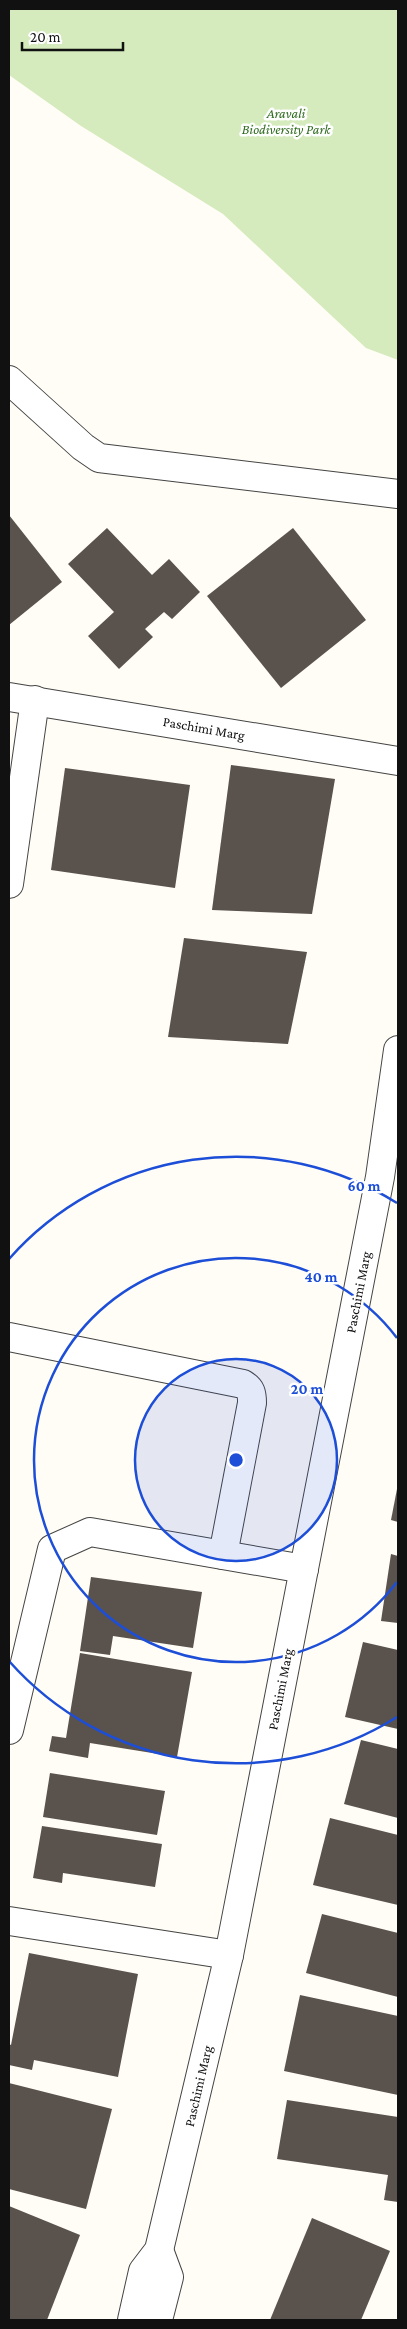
<svg xmlns="http://www.w3.org/2000/svg" width="407" height="2329" viewBox="0 0 407 2329" font-family="'Crimson Pro',serif">
<style>
.park{fill:#d5ebbd}
.building{fill:#5a524d}
.lines{fill:none;stroke-linecap:round;stroke-linejoin:round}
.minor-casing{stroke:#444;stroke-width:30}
.minor{stroke:#fff;stroke-width:28}
.ring{fill:none;stroke:#1d4ed8;stroke-width:2.5}
.labels{text-anchor:middle;dominant-baseline:central;stroke-width:5;stroke-linejoin:round;paint-order:stroke}
.park-label{font-size:14px;font-style:italic;fill:#2f6b1f;stroke:#fff}
.street-label{font-size:14px;fill:#111;stroke:#fff}
.centre{fill:#1d4ed8;stroke:#fff;stroke-width:2.5}
.ring-label{font-size:15px;text-anchor:middle;font-weight:bold;fill:#1d4ed8;stroke:#fff;stroke-width:5;stroke-linejoin:round;paint-order:stroke}
</style>
<rect width="100%" height="100%" fill="#fffdf5"/>
<polygon class="park" points="9,9 398,9 398,360 366,348 223,214 81,126 9,75"/>
<g class="building">
<polygon points="9,515 62,582 9,625"/>
<polygon points="107,528 152,575 169,559 200,592 172,619 164,612 145,629 153,637 119,669 88,636 114,612 68,564"/>
<polygon points="293,528 366,620 281,688 207,596"/>
<polygon points="231,765 335,779 312,914 212,910"/>
<polygon points="65,768 190,785 175,888 51,870"/>
<polygon points="184,938 307,952 288,1044 168,1037"/>
<polygon points="397,1489 398,1489 398,1522 391,1520"/>
<polygon points="391,1554 398,1556 398,1623 381,1621"/>
<polygon points="91,1577 202,1592 193,1648 113,1636 110,1655 80,1651"/>
<polygon points="363,1642 398,1650 398,1729 345,1717"/>
<polygon points="80,1653 192,1672 177,1757 90,1743 88,1758 49,1751 52,1736 66,1738"/>
<polygon points="361,1740 398,1749 398,1818 344,1804"/>
<polygon points="50,1773 165,1791 157,1835 43,1817"/>
<polygon points="330,1818 398,1835 398,1905 313,1885"/>
<polygon points="42,1826 162,1844 155,1887 63,1873 62,1883 33,1878"/>
<polygon points="322,1914 398,1933 398,1997 306,1973"/>
<polygon points="29,1953 138,1974 118,2077 34,2060 32,2070 9,2065 9,2044 11,2045"/>
<polygon points="300,1995 398,2016 398,2095 284,2071"/>
<polygon points="9,2083 112,2109 86,2209 9,2189"/>
<polygon points="287,2100 398,2117 398,2202 384,2200 388,2175 277,2159"/>
<polygon points="9,2206 80,2235 47,2320 9,2320"/>
<polygon points="312,2218 390,2251 361,2320 270,2320"/>
</g>
<g class="lines">
<g class="minor-casing">
<g id="minor">
<polyline points="9,380 83,447 99,458 398,494"/>
<polyline points="9,697 398,761"/>
<polyline points="9,884 35,700"/>
<path d="M9 1337 243 1384C251 1389 252 1393 252 1403L223 1555"/>
<polyline points="9,1730 52,1549 90,1532 304,1569"/>
<polyline points="9,1921 229,1955"/>
<polyline points="132,2320 143,2271 159,2250 229,1955 380,1177 398,1050"/>
<polyline points="158,2320 169,2277 159,2250"/>
</g>
</g>
<use href="#minor" class="minor"/>
</g>
<circle cx="236" cy="1460" r="101" fill="#1d4ed8" fill-opacity=".12"/>
<g class="ring">
<circle cx="236" cy="1460" r="101"/>
<path d="M397 1582A202 202 0 1 1 397 1338"/>
<path d="M397 1717A303 303 0 0 1 9 1661M9 1259A303 303 0 0 1 397 1203"/>
</g>
<g class="labels">
<g class="park-label">
<text x="286" y="113">Aravali<tspan x="286" dy="16">Biodiversity Park</tspan></text>
</g>
<g class="street-label">
<text transform="translate(204 728) rotate(10)">Paschimi Marg</text>
<text transform="translate(358 1292) rotate(-79)">Paschimi Marg</text>
<text transform="translate(280 1689) rotate(-79)">Paschimi Marg</text>
<text transform="translate(198 2086) rotate(-77)">Paschimi Marg</text>
</g>
</g>
<circle cx="236" cy="1460" r="8" class="centre"/>
<g class="ring-label">
<text x="364" y="1191">60 m</text>
<text x="321" y="1282">40 m</text>
<text x="307" y="1394">20 m</text>
</g>
<rect width="407" height="2329" fill="none" stroke="#111111" stroke-width="20"/>
<path d="M22 42v8h101v-8" fill="none" stroke="#111111" stroke-width="2.5"/>
<text x="30" y="42" font-size="15" fill="#111111" stroke="#ffffff" stroke-width="4" paint-order="stroke">20 m</text>
</svg>
